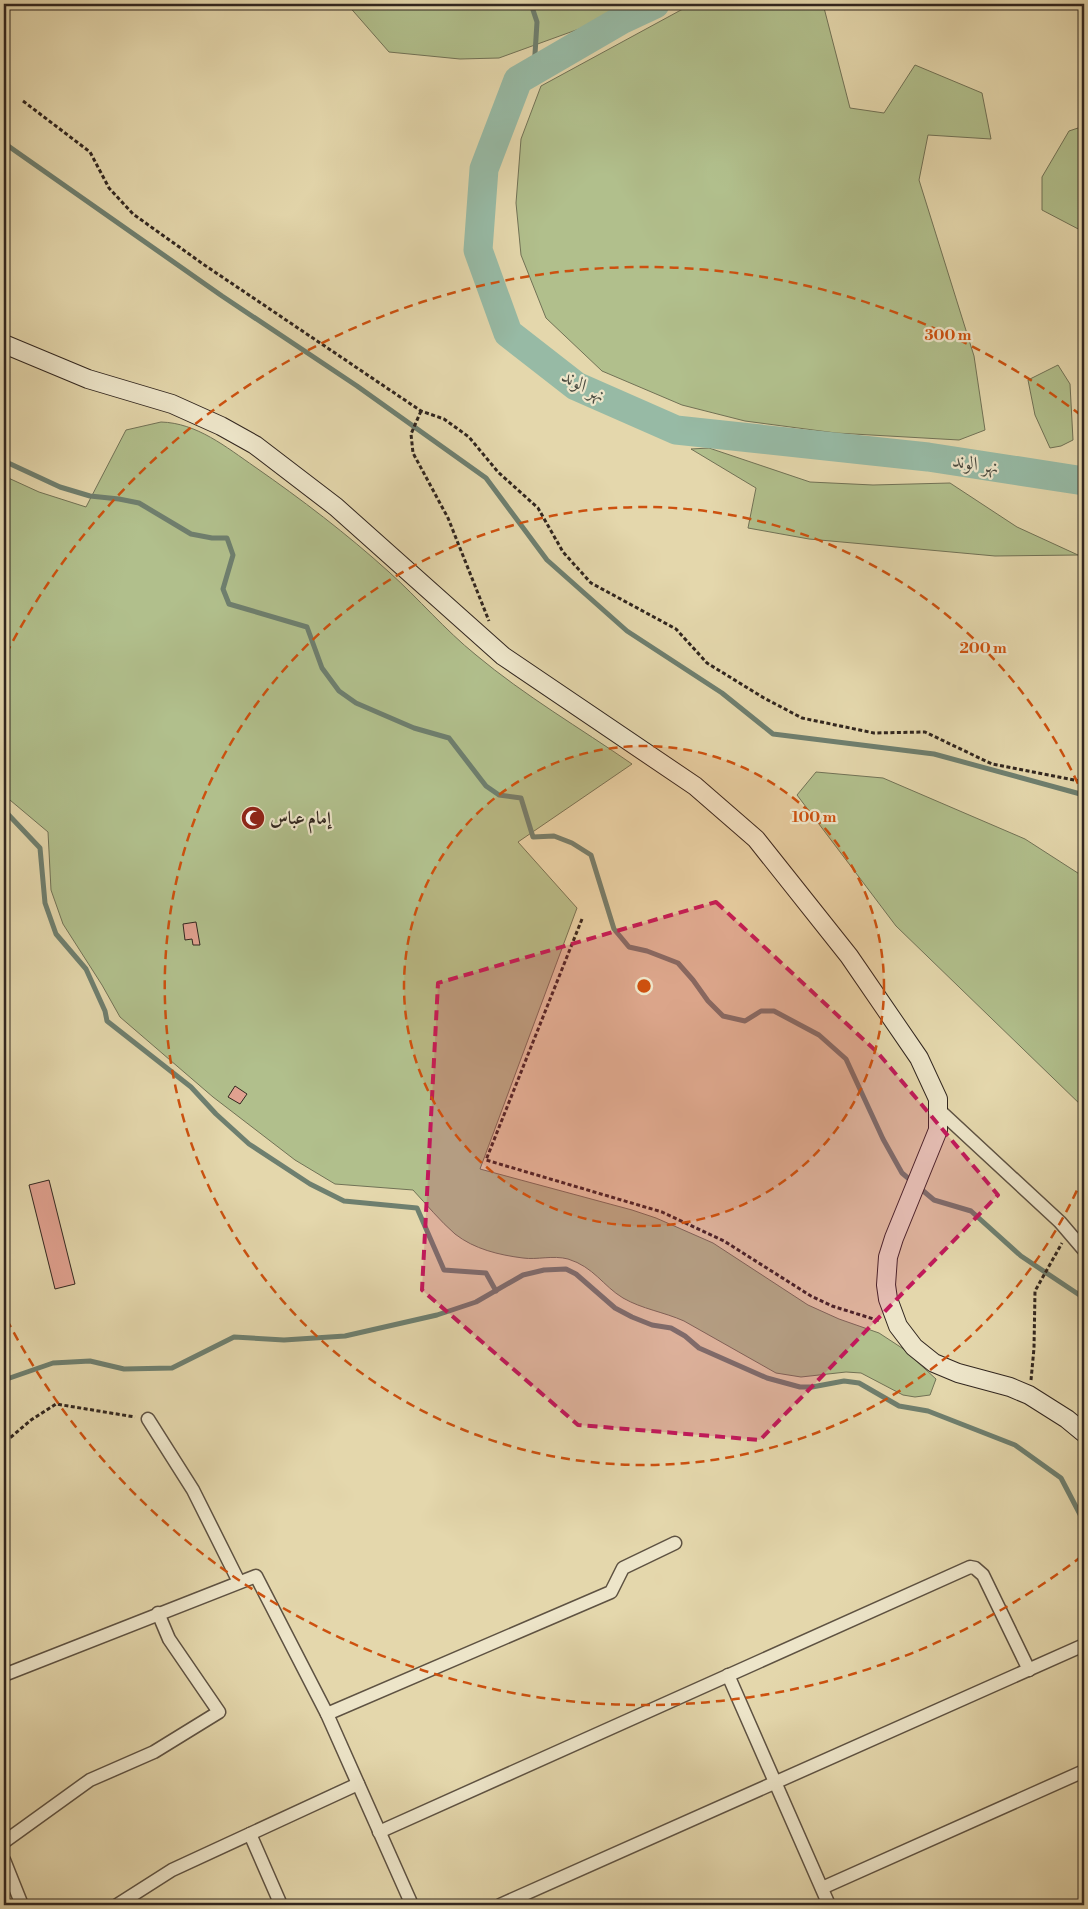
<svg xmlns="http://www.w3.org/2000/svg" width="1088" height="1909" viewBox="0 0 1088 1909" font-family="'Libre Bodoni',Amiri,serif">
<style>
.green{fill:#b1bf8c;stroke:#717256}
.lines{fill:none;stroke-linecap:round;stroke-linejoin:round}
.stream{stroke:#6e7f6f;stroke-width:5}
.river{stroke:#97baa5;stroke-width:29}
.building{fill:#e2a291;stroke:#31261f}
.street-casing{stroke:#5e5242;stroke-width:15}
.secondary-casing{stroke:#31261f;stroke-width:20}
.path{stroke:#31261f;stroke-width:3;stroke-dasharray:4 2.5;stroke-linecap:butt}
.street{stroke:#ede5c9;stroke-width:12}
.secondary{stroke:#ede5c9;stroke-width:18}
.marked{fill:#c2185b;fill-opacity:0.2;stroke:#c2185b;stroke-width:4;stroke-dasharray:10 6;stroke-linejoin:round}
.ring{fill:none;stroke:#cd510f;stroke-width:2.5;stroke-dasharray:9 6}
.labels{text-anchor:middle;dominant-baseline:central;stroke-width:4.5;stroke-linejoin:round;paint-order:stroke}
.poi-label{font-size:18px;font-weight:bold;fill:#31261f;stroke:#ede5c9;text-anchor:start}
.water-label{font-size:19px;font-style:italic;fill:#4a4b40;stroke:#ede5c9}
.centre{fill:#cd510f;stroke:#ede5c9;stroke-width:2.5}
.ring-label{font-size:15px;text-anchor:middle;font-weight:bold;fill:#cd510f;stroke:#ede5c9;stroke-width:4.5;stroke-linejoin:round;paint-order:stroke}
</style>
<rect width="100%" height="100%" fill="#e4d7ac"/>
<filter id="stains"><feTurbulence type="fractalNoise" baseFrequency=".004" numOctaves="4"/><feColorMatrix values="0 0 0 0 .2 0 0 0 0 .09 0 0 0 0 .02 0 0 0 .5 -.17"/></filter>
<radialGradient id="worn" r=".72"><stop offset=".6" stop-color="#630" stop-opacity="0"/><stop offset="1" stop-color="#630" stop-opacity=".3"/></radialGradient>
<g class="green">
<polygon points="347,4 629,4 590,25 499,58 460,59 389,52"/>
<polygon points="692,4 823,4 850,108 884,113 915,65 982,93 991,139 928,135 919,180 974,356 985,430 959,440 836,433 745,421 682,405 602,371 546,318 521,255 516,203 521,139 541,86"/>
<polygon points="1084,126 1084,232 1042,210 1042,177 1069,131"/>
<polygon points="1058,365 1070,384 1073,440 1061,446 1050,448 1035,415 1028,380"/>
<path d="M161 422C197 423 226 447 255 467 301 499 347 534 389 572 419 599 445 630 476 655 525 696 580 728 632 764L518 842 577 908 480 1169 632 1210 656 1218 713 1243 808 1305 839 1319 879 1333 902 1348 936 1379 930 1395 915 1397 903 1395 861 1373 846 1372 801 1377 776 1373 684 1321C664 1312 642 1309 623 1298 603 1286 594 1267 568 1259 553 1255 537 1260 523 1258 499 1255 474 1249 455 1234 440 1221 427 1205 413 1190L335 1184 295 1160 213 1097 120 1017 102 985 63 924 51 890 48 832 4 795V476L39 492 86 507 126 430Z"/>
<polygon points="709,448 810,482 873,485 950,483 1017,527 1078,555 995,556 809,539 748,528 756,488 691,449"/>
<polygon points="816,772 883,778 1025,839 1084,877 1084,1108 896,926 797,795"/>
</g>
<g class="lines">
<g class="stream">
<polyline points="531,4 537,22 534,70"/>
<polyline points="4,143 222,296 357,386 486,478 547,560 627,631 722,693 773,734 934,754 1084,795"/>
<polyline points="4,461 60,487 90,496 119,499 139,503 191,534 212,538 227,538 233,555 223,589 229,604 307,627 322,668 339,691 356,703 414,728 449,738 486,786 499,795 521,798 533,837 554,836 572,843 591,855 614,929 629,947 647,951 678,963 693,980 708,1001 723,1016 745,1021 761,1011 774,1011 819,1035 846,1059 883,1139 902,1173 934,1200 971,1211 1021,1256 1084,1298"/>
<polyline points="4,810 40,848 45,903 56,934 86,969 105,1011 107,1021 191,1087 216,1114 249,1144 310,1184 344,1201 417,1208 444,1270 486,1273 496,1291"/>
<polyline points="4,1380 53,1363 90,1361 124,1369 172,1368 234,1337 284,1340 345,1336 437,1315 476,1302 523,1275 544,1270 566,1269 576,1274 615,1308 632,1317 652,1325 671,1328 685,1336 699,1348 767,1378 800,1387 812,1387 844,1381 859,1383 899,1406 928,1411 1015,1445 1061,1478 1084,1522"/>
</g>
<polyline class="river" points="655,4 623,19 518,80 484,169 478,250 508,333 576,386 676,430 928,457 1084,481"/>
</g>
<g class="building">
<polygon points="196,922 200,945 193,945 192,939 185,940 183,924"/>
<polygon points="235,1086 247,1094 240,1104 228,1097"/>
<polygon points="49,1180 75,1284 55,1289 29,1185"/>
</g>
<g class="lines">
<g class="street-casing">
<g id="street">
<polyline points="938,1109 1060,1222 1084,1250"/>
<polyline points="148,1419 193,1490 239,1582"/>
<polyline points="4,1675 256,1576 327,1714 412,1905"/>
<polyline points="728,1675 829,1905"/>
<polyline points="327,1714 611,1592 623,1568 675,1543"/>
<polyline points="379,1832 970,1567 975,1568 983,1575 1029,1670"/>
<polyline points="250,1834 281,1905"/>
<polyline points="4,1842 90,1780 154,1752 219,1712 169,1639 158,1613"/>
<polyline points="4,1860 22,1905"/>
<polyline points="822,1888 1084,1771"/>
<polyline points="117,1905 172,1870 358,1784"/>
<polyline points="500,1905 1084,1645"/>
</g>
</g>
<g class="secondary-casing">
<polyline id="secondary" points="4,344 88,379 172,404 221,426 255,445 336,507 503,656 695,786 756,839 849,956 919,1058 938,1099 938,1130 894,1238 888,1257 886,1285 888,1299 898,1326 914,1347 934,1363 958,1373 1010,1387 1029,1395 1067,1419 1084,1433"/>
</g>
<g class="path">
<polyline points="23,101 90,152 109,188 133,214 203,264 421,411 444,419 469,437 498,472 538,508 563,552 591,583 676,629 707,663 764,698 802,718 874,733 925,732 992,764 1084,782"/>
<polyline points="421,411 411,434 413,453 448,518 489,621"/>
<polyline points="582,919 486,1160 662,1212 724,1241 811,1296 832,1306 880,1321"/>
<polyline points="1031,1380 1034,1348 1035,1291 1062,1243"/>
<polyline points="4,1438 11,1437 31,1420 56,1404 135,1417"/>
</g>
<use href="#street" class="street"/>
<use href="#secondary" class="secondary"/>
</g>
<path class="marked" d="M716 902 878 1053 998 1195 760 1440 578 1425 422 1290 438 983Z"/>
<circle cx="644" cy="986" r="240" fill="#cd510f" fill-opacity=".12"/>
<g class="ring">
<circle cx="644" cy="986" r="240"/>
<path d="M1083 1177A479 479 0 1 1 1083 795"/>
<path d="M1082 1556A719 719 0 0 1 6 1318M6 654A719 719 0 0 1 1082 416"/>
</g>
<defs>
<g id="mosque-disc" transform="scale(1.25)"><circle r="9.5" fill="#8f2418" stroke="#ede5c9"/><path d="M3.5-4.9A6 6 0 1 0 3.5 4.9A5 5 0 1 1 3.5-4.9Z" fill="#fff"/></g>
</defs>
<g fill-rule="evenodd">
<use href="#mosque-disc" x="253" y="818"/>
</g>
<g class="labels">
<g class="poi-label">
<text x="270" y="818">إمام عباس</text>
</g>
<g class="water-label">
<text transform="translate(584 386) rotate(29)">نهر الوند</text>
<text transform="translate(976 464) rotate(9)">نهر الوند</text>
</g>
</g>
<circle cx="644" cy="986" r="8" class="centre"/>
<g class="ring-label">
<text x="948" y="340">300 m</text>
<text x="983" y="653">200 m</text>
<text x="814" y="822">100 m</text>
</g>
<rect width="1088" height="1909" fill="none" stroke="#e4d7ac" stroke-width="20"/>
<rect x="5" y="5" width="1078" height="1899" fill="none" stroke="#31261f" stroke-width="2.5"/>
<rect x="10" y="10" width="1068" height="1889" fill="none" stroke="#31261f"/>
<rect width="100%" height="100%" filter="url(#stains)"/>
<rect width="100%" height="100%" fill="url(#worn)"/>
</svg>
